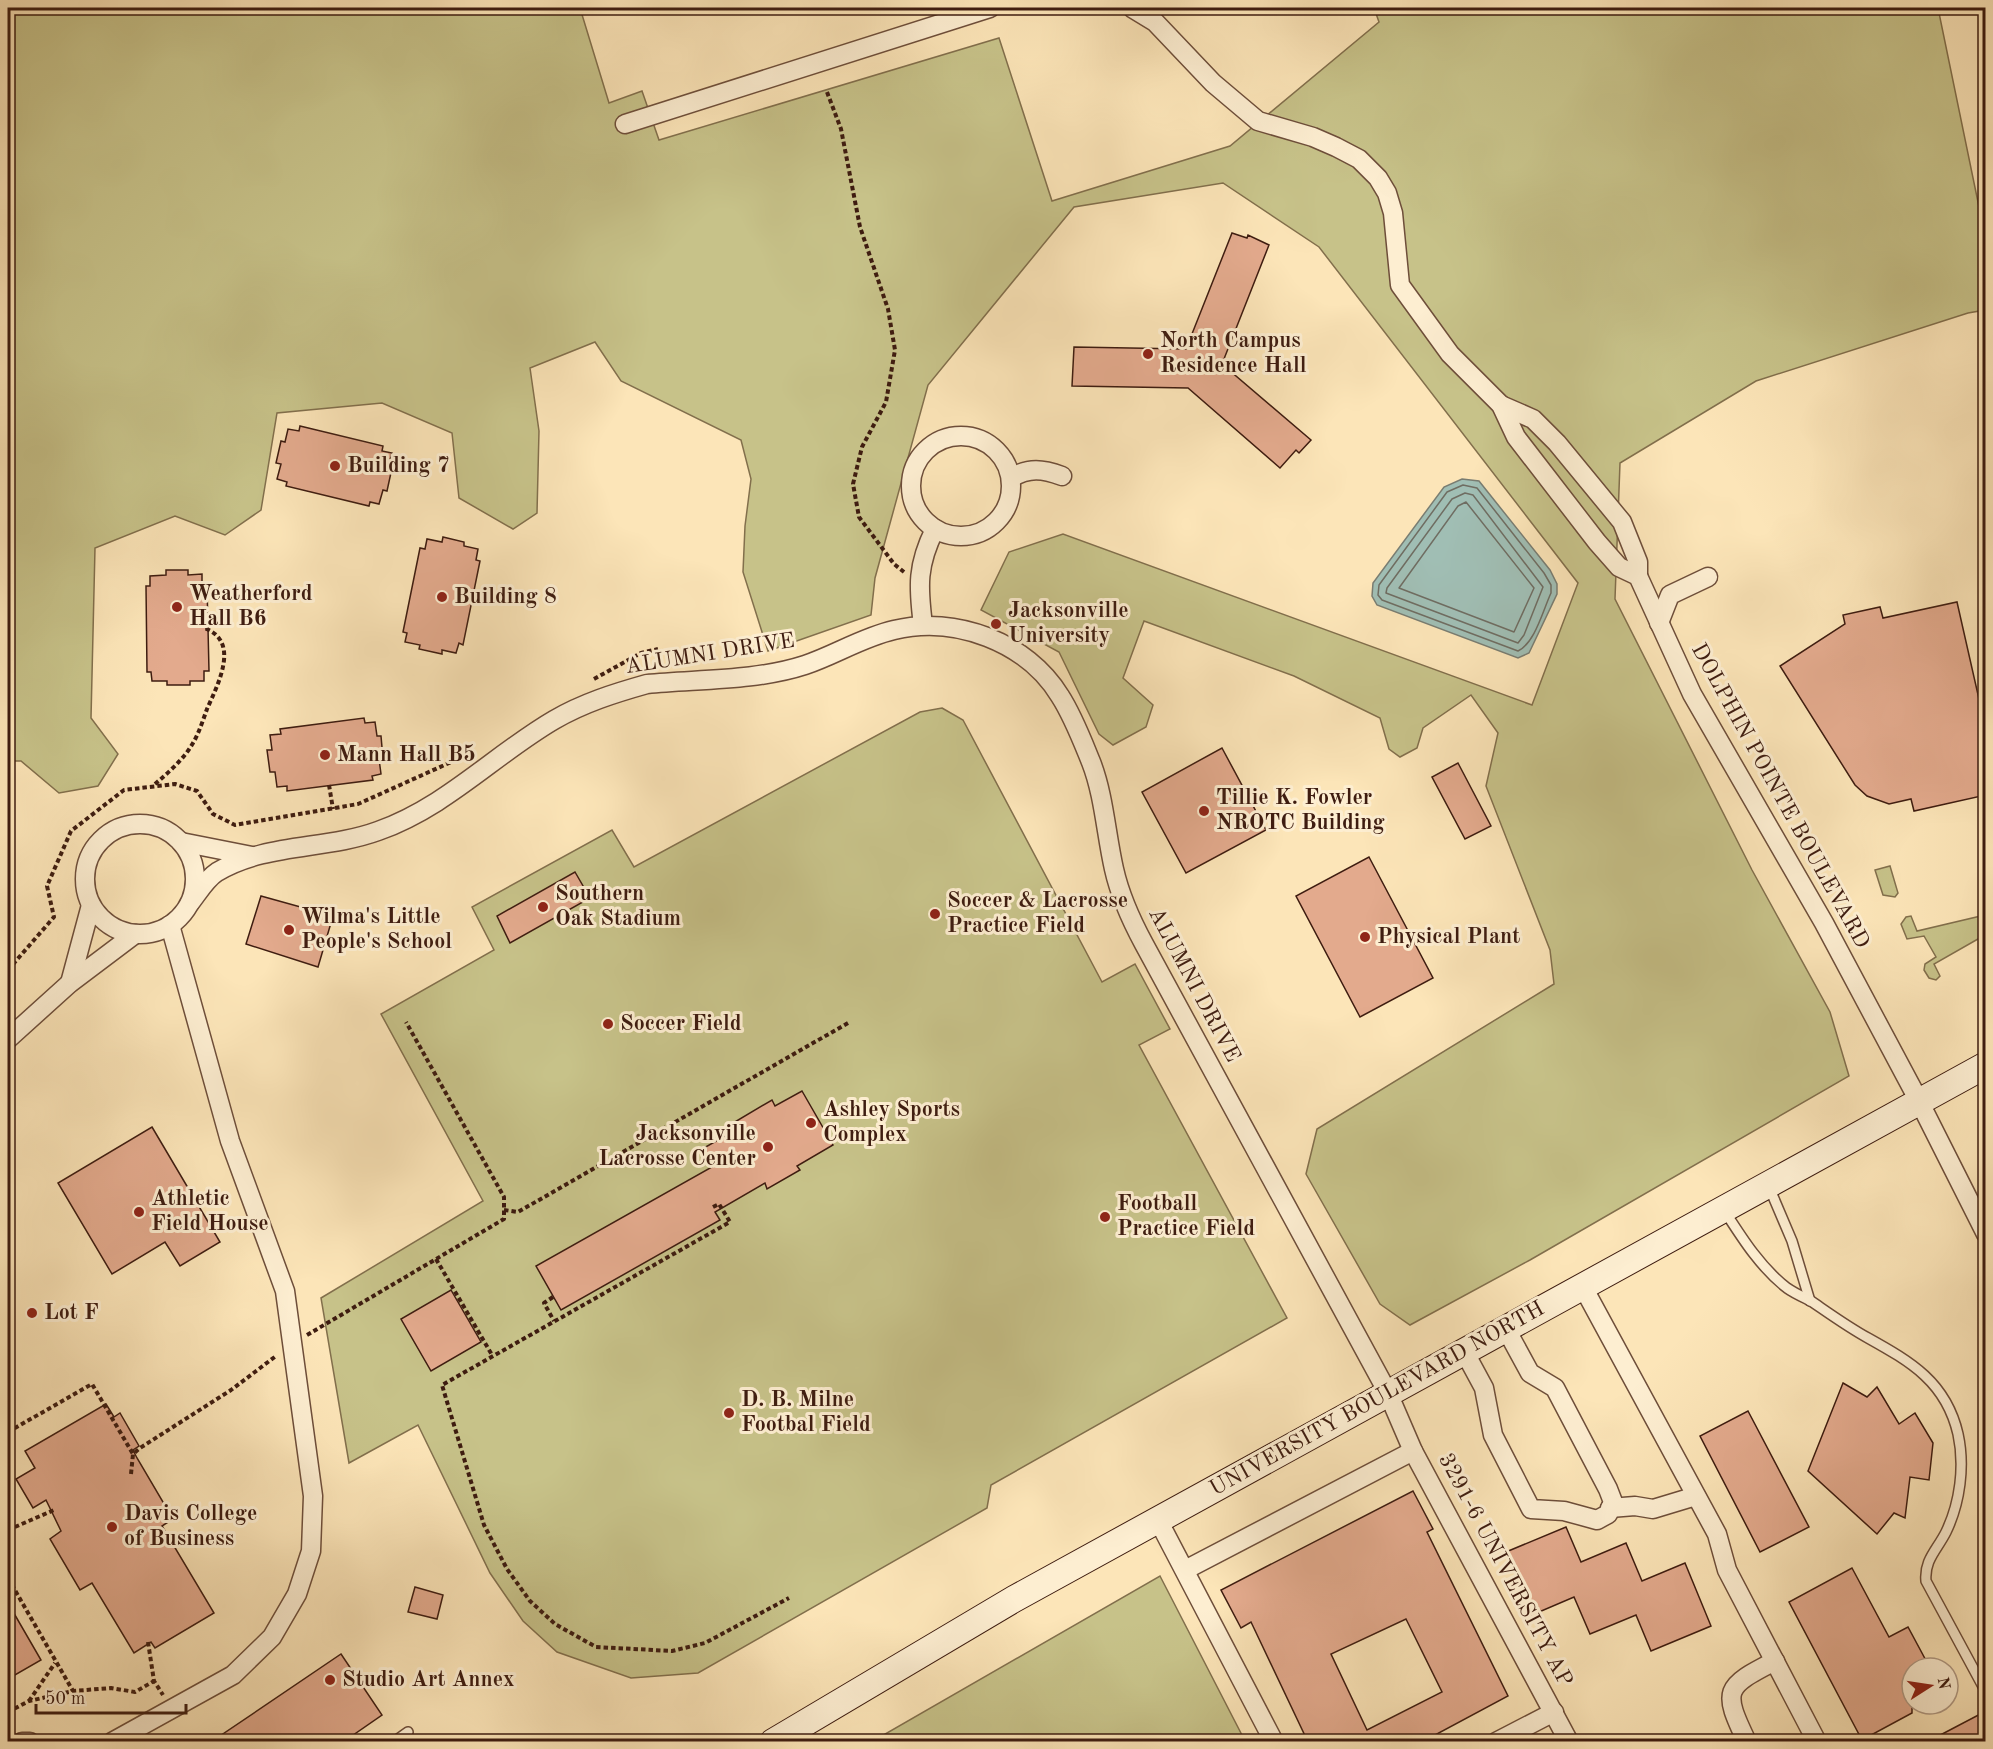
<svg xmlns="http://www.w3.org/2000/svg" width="1993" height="1749" viewBox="0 0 1993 1749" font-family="'Old Standard TT',serif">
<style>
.green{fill:#c7c289;stroke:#826f4c;stroke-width:1.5}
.water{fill:#a0beb4;stroke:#797d72;stroke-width:1.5}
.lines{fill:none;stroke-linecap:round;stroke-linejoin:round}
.shore{stroke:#6f6d62;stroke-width:1.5}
.building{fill:#e3aa8d;stroke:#3e1c10;stroke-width:1.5;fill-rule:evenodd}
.service-casing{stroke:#6e4e3a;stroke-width:12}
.minor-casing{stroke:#6e4e3a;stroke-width:21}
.secondary-casing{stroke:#3e1c10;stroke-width:28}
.path{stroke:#3e1c10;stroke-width:4;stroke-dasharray:4.5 3;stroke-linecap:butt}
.service{stroke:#fdeed1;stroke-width:9}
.minor{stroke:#fdeed1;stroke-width:18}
.secondary{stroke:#fdeed1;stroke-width:26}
.poi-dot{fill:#8f2418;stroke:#fdeed1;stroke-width:2}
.labels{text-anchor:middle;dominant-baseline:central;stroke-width:6;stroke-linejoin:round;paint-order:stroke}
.poi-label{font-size:22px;font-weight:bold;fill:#3e1c10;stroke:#fdeed1;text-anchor:start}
.street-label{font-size:22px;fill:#3e1c10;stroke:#fdeed1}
</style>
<rect width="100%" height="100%" fill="#fce5b8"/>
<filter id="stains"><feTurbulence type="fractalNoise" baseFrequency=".00333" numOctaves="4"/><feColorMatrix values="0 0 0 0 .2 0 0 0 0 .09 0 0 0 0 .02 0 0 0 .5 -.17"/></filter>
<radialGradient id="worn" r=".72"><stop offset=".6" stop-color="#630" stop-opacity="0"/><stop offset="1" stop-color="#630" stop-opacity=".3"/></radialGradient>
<g class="green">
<polygon points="8,8 580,8 609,103 642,91 659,140 999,38 1052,201 1230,146 1379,22 1374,8 1938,8 1985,236 1985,310 1968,313 1756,381 1620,463 1615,599 1752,870 1830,1012 1849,1076 1530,1260 1410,1325 1380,1304 1306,1174 1317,1129 1554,984 1550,950 1486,786 1498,733 1471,695 1423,728 1417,748 1400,757 1389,749 1380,718 1294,676 1144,621 1123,678 1153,705 1146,727 1113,745 1099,734 1059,652 981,610 1009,552 1063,534 1532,705 1578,583 1319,247 1223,183 1074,207 928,385 875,578 871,615 768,651 743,572 745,526 751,479 741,440 621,381 595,342 530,368 539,431 537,513 513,529 459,498 452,433 382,403 277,413 261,510 225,535 175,516 95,548 91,718 118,754 98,786 59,793 21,761 8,761"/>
<polygon points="942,708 963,720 1102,982 1135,964 1170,1029 1139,1045 1287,1318 991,1485 987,1508 698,1673 631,1678 557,1652 523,1621 490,1573 418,1425 349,1463 321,1298 483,1201 381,1014 494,950 472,907 612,830 634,867 920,712"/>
<polygon points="1890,866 1898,893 1895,897 1883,895 1875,870"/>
<polygon points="1985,915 1985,935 1934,964 1940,976 1936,980 1929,978 1924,970 1925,964 1936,957 1924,936 1907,939 1901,924 1906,917 1911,916 1917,931"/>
<polygon points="1160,1576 1245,1741 873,1741"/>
</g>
<polygon class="water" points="1462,479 1479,481 1550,570 1557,584 1557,594 1529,653 1518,658 1377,605 1372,596 1373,583 1444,487"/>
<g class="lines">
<g class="shore">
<path d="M1463 485 1477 488 1544 573 1551 585V593C1543 610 1535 643 1518 651L1382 600 1378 595 1379 585 1447 492Z"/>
<polygon points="1465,493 1473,495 1543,587 1524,635 1518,643 1386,593 1387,588 1452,499"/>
<polygon points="1466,502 1534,588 1514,632 1399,588 1458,506"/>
</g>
</g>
<g class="building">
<polygon points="1232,233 1247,238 1248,235 1269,245 1222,364 1311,440 1299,453 1296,450 1280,468 1188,388 1072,386 1074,347 1186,349"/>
<polygon points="300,426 383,446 382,451 392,453 388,467 392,468 387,491 383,490 379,504 370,502 369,506 286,486 287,482 277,479 281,464 276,463 281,441 285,442 288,429 299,431"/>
<polygon points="443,537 464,542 464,546 478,549 476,560 480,561 463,645 459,643 456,653 442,650 442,654 419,649 420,645 405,642 407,633 403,632 420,548 425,549 427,539 442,542"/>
<polygon points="166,570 188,570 188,575 202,574 202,585 207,585 209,671 204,671 204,681 190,681 190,685 167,685 167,681 152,681 151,672 147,672 146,586 150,586 150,576 166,575"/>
<polygon points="1957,602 1986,730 1986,795 1914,811 1911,799 1889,804 1867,796 1855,785 1780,666 1845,624 1843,615 1880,607 1883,618"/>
<polygon points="364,718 365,723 375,722 377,736 381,736 383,759 379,759 381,774 372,776 373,780 287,791 287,786 277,787 275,772 270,772 267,750 272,750 270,735 281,734 280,729"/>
<polygon points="1222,748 1266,830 1186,873 1142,792"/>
<polygon points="1458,763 1491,826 1465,839 1432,777"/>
<polygon points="1369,857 1433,978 1360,1017 1296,896"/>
<polygon points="575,872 590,898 510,943 497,916"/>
<polygon points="261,896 333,916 318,967 246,944"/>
<polygon points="802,1091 833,1145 797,1166 800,1170 767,1189 765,1183 715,1212 720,1220 561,1310 536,1266 712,1167 702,1149 727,1135 723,1129 772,1100 775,1106"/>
<polygon points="152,1127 220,1242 180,1266 165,1242 112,1274 58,1183"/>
<polygon points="451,1290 481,1342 431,1371 401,1319"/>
<polygon points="1843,1383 1867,1397 1877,1387 1899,1424 1915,1413 1933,1443 1929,1480 1910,1477 1905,1518 1894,1513 1877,1534 1808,1471"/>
<polygon points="106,1404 114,1417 120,1413 139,1446 133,1450 137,1458 173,1519 162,1526 214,1613 155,1648 151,1642 134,1653 92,1583 80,1590 50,1539 61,1531 46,1500 33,1508 16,1479 35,1468 25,1451"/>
<polygon points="1748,1411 1809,1527 1760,1552 1700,1436"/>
<path d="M1413 1491 1433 1529 1427 1532 1508 1696 1422 1742H1308L1251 1622 1241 1628 1221 1590ZM1406 1619 1442 1692 1367 1730 1331 1654Z"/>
<polygon points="1566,1527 1581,1562 1626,1543 1642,1581 1685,1563 1711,1626 1651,1651 1636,1615 1590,1634 1574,1597 1532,1615 1506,1552"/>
<polygon points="1852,1568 1889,1637 1908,1627 1930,1668 1912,1668 1912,1713 1862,1740 1789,1602"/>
<polygon points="415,1587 443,1595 437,1619 408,1612"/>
<polygon points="8,1603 41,1660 8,1679"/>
<polygon points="341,1654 382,1715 343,1742 211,1742"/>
<polygon points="1986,1711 1986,1742 1927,1742"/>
</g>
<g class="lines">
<g class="service-casing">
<g id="service">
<polyline points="1769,1187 1792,1241 1810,1301"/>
<path d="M1724 1210C1742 1238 1760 1267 1787 1288 1794 1293 1803 1297 1811 1301 1830 1314 1848 1327 1868 1338 1911 1362 1946 1382 1958 1434 1965 1466 1960 1503 1946 1532 1937 1550 1924 1560 1926 1581L1986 1692"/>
<polyline points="394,1742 408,1732"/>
</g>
</g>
<g class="minor-casing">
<g id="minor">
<polyline points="1132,8 1155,22 1213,83 1258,121 1313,137 1336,147 1359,159 1378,178 1387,193 1393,213 1400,285 1450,354 1501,405 1516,437 1597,542 1619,567 1638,576 1692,694 1824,923 1920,1103 1986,1234"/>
<polyline points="625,124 990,8"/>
<polyline points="1501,405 1533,419 1557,443 1622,522 1638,562 1638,576"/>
<circle cx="961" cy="486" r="50"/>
<path d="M1011 478C1029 467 1043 469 1062 476"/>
<polyline points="1659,623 1670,595 1708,577"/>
<path d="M923 625C918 586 917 565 935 529"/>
<circle cx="140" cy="879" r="55"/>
<polyline points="181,842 252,856"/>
<path d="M190 903C198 893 206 879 217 872 265 843 326 850 378 831 446 807 494 755 554 720 583 703 615 693 647 684 699 679 756 681 805 665 835 655 863 637 894 630 955 615 1027 642 1060 696 1073 716 1082 740 1091 762 1104 795 1106 834 1114 869 1120 896 1131 920 1144 944L1388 1393 1413 1451 1569 1742"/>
<polyline points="70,983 91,905"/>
<polyline points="8,1039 70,983 135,934"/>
<polyline points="1583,1287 1717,1534 1727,1570 1817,1742"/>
<polyline points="1464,1351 1484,1388 1493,1435 1531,1509 1564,1511 1597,1520 1608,1514 1613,1502 1608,1489 1555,1388 1530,1373 1506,1329"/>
<polyline points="1610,1508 1635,1506 1653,1509 1696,1496"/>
<polyline points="1158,1520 1274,1742"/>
<polyline points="1185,1570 1413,1451"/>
<polyline points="22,1742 30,1742"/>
<polyline points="112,1742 233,1675 272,1637 297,1594 311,1551 313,1496 285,1291 230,1141 170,925"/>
<polyline points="1496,1742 1554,1712"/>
<path d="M1747 1742C1722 1690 1724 1687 1775 1661"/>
</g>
</g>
<g class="secondary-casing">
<polyline id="secondary" points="773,1742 1014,1599 1986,1065"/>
</g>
<g class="path">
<polyline points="827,92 841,129 860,227 888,309 895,350 886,402 862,447 853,484 859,517 894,564 904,572"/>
<polyline points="594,679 641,653 658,649"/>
<path d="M155 784C169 772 184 759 193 743 199 733 203 720 207 709 218 684 241 641 204 628H208"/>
<polyline points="329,785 333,809"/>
<polyline points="8,970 54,917 47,886 71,831 124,790 175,784 197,791 213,814 235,825 358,804 469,754"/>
<polyline points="713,1207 719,1204 730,1222 442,1385 484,1525 507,1569 530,1601 555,1624 596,1647 672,1651 705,1643 789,1598"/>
<polyline points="504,1210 518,1212 848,1023"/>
<polyline points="436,1259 492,1355"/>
<polyline points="553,1297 544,1303 554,1321"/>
<polyline points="307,1335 504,1219 504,1197 406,1022"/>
<polyline points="8,1432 92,1384 133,1454"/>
<polyline points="131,1474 133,1454 140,1448 231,1390 276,1356"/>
<polyline points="8,1530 54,1510"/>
<polyline points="8,1578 73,1691"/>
<polyline points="148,1642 154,1681 163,1695"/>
<polyline points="29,1701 55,1663"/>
<polyline points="8,1712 29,1701 73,1691 111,1688 135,1692 154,1681"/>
</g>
<use href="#service" class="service"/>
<use href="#minor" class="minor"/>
<use href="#secondary" class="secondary"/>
</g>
<g class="poi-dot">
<circle cx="1148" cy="354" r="6"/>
<circle cx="335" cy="466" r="6"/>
<circle cx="442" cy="597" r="6"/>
<circle cx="177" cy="607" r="6"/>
<circle cx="996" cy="624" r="6"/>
<circle cx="325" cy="755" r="6"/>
<circle cx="1204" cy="811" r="6"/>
<circle cx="543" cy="907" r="6"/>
<circle cx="935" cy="914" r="6"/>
<circle cx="289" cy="930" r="6"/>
<circle cx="1365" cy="937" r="6"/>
<circle cx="608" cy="1024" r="6"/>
<circle cx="811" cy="1123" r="6"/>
<circle cx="768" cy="1147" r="6"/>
<circle cx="139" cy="1212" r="6"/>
<circle cx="1105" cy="1217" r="6"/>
<circle cx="32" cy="1313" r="6"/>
<circle cx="729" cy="1413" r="6"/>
<circle cx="112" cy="1527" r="6"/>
<circle cx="330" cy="1680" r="6"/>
</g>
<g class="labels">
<g class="poi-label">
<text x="1160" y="341">North Campus<tspan x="1160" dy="25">Residence Hall</tspan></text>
<text x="347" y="466">Building 7</text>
<text x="189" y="594">Weatherford<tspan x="189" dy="25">Hall B6</tspan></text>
<text x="454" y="597">Building 8</text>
<text x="1008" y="611">Jacksonville<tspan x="1008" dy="25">University</tspan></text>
<text x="337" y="755">Mann Hall B5</text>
<text x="1216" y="798">Tillie K. Fowler<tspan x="1216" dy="25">NROTC Building</tspan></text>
<text x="555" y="894">Southern<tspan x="555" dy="25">Oak Stadium</tspan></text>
<text x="947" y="901">Soccer &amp; Lacrosse<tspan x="947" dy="25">Practice Field</tspan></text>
<text x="301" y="917">Wilma's Little<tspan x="301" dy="25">People's School</tspan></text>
<text x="1377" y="937">Physical Plant</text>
<text x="620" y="1024">Soccer Field</text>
<text x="823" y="1110">Ashley Sports<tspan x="823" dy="25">Complex</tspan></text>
<text x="756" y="1134" text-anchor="end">Jacksonville<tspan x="756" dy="25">Lacrosse Center</tspan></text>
<text x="151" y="1199">Athletic<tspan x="151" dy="25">Field House</tspan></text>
<text x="1117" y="1204">Football<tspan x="1117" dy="25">Practice Field</tspan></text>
<text x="44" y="1313">Lot F</text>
<text x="741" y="1400">D. B. Milne<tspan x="741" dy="25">Footbal Field</tspan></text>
<text x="124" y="1514">Davis College<tspan x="124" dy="25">of Business</tspan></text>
<text x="342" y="1680">Studio Art Annex</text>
</g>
<g class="street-label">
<text transform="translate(710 654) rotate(-9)">ALUMNI DRIVE</text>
<text transform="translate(1780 796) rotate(61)">DOLPHIN POINTE BOULEVARD</text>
<text transform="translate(1194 985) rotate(62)">ALUMNI DRIVE</text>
<text transform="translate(1377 1399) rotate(-29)">UNIVERSITY BOULEVARD NORTH</text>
<text transform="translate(1505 1570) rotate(62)">3291-6 UNIVERSITY AP</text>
</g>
</g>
<rect width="1993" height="1749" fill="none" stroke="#fce5b8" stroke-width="30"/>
<rect x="9" y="9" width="1975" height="1731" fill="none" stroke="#3e1c10" stroke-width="3"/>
<rect x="15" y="15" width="1963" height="1719" fill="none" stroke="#3e1c10" stroke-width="1.5"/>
<g transform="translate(1930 1686) rotate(78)"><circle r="28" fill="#fdeed1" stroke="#b19a84" stroke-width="1.5"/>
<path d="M0-4.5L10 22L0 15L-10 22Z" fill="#8f2418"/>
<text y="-9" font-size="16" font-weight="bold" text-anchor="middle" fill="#3e1c10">N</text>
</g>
<path d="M36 1704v9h150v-9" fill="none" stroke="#3e1c10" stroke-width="3"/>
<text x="45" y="1704" font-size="18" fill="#3e1c10" stroke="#fdeed1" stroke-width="4.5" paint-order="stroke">50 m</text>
<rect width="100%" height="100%" filter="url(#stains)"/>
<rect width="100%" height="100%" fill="url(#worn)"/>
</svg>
